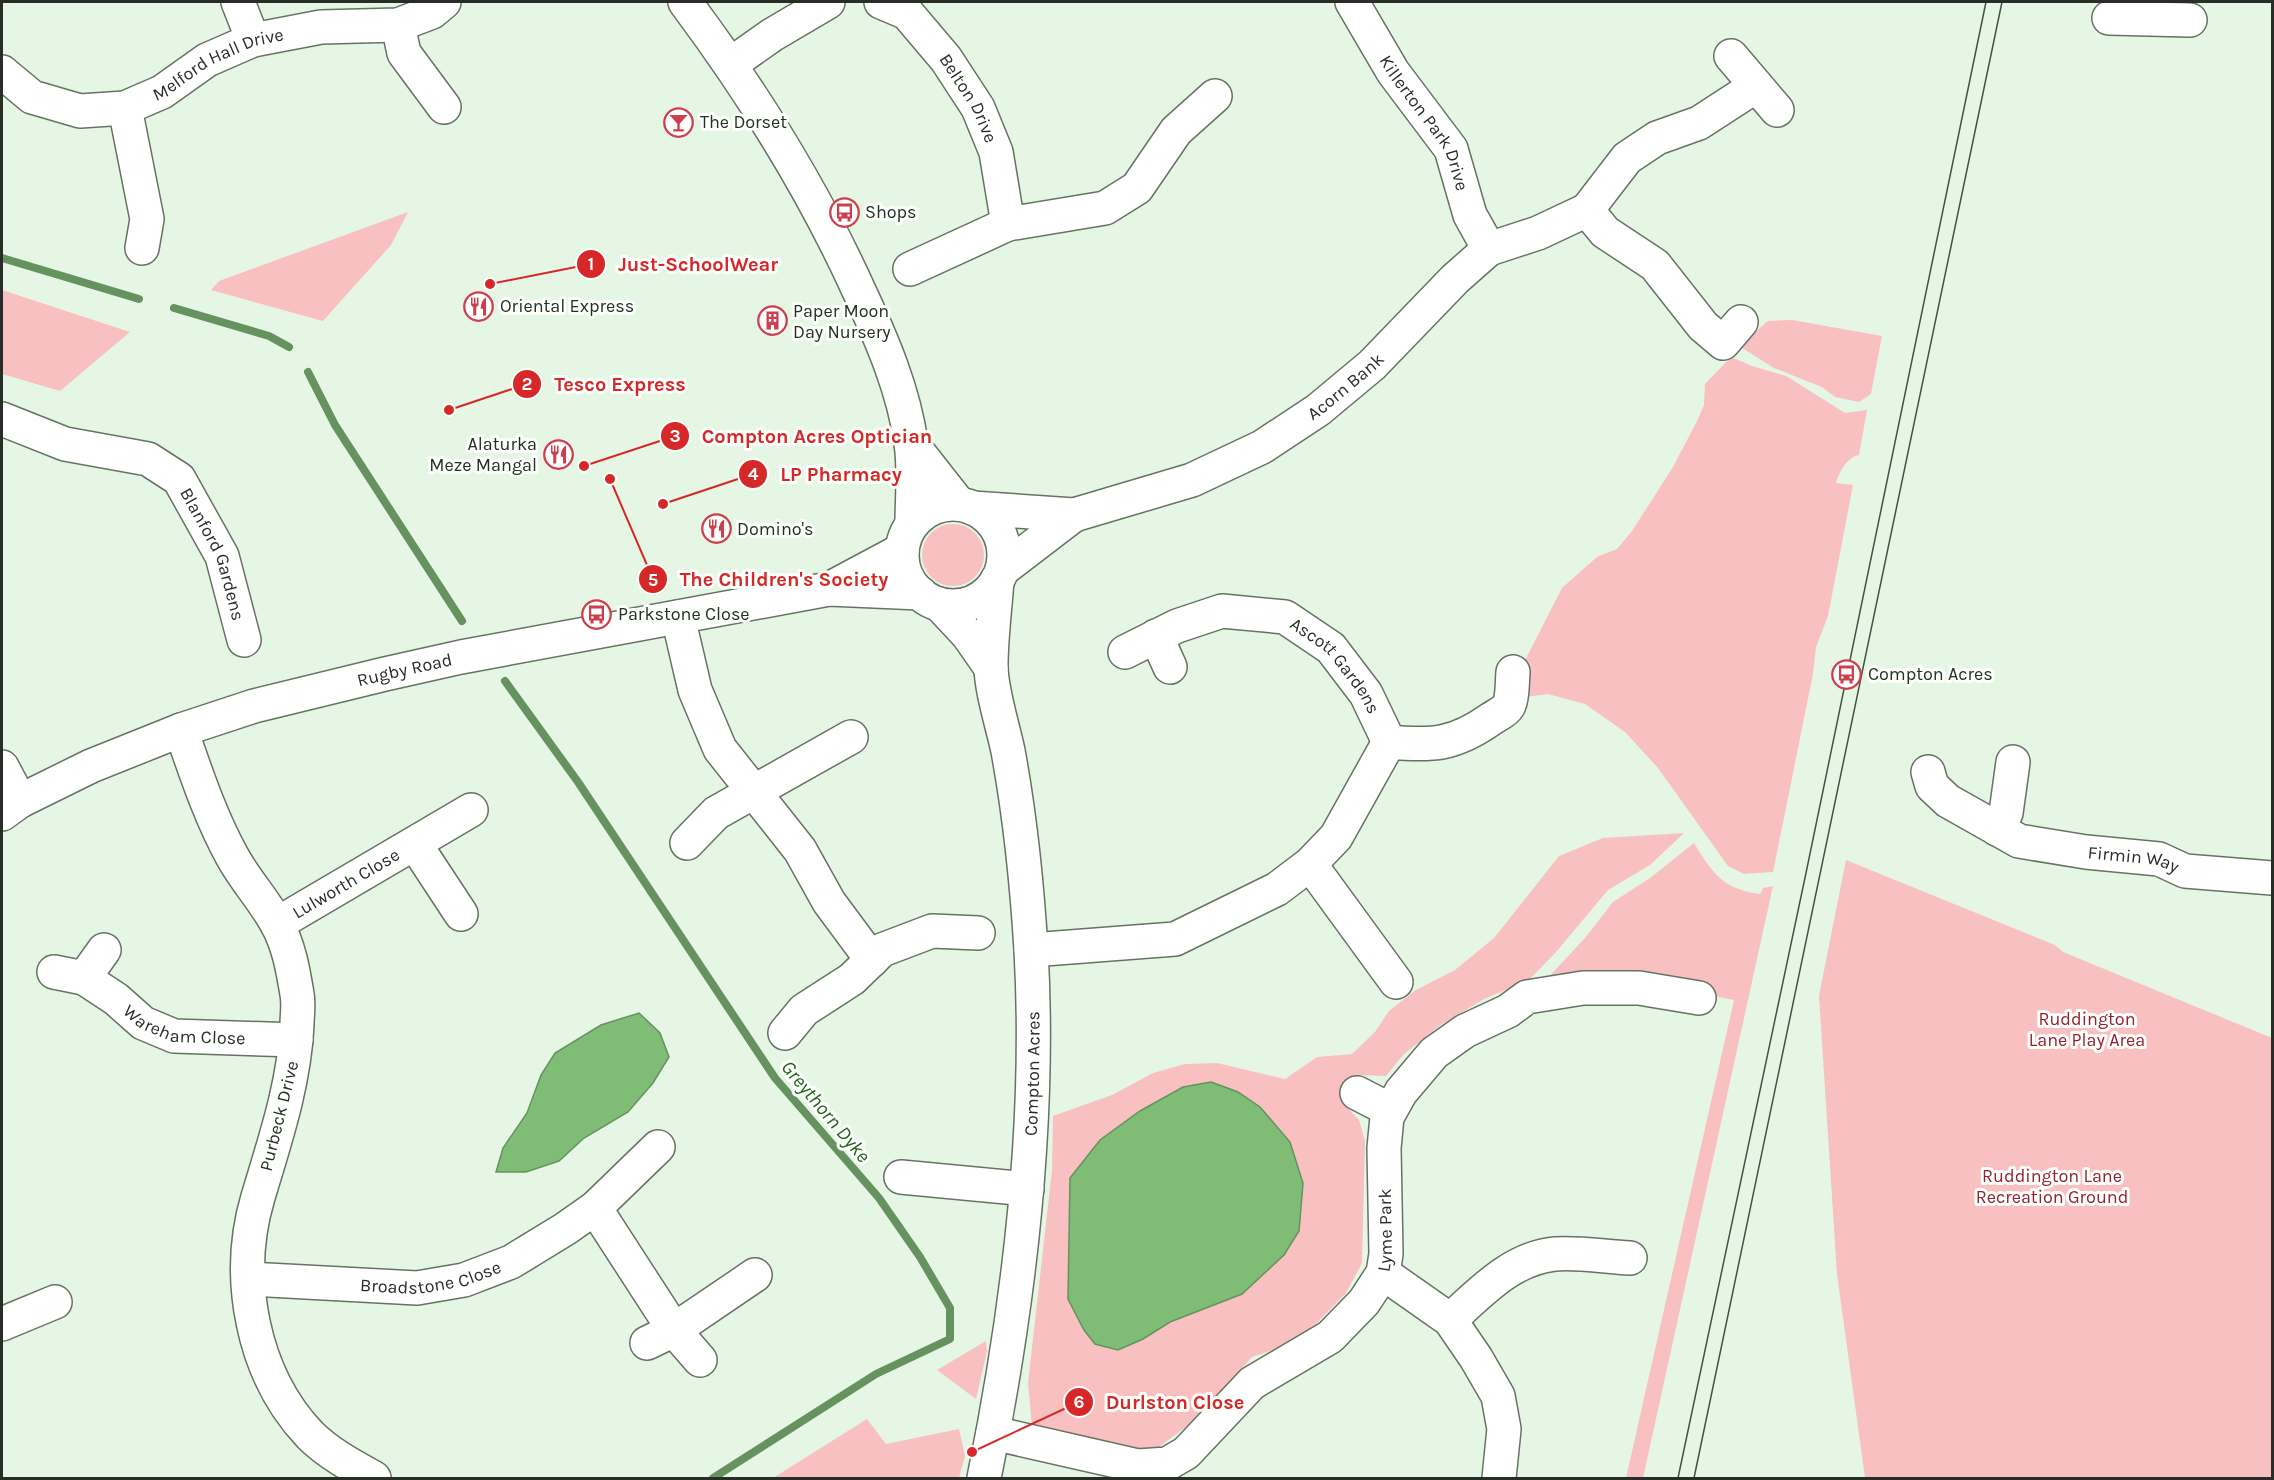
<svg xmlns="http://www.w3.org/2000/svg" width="2274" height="1480" font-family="Karla,sans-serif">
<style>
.green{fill:#f8c0c0;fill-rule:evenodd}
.water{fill:#7fbd76;stroke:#65925e;stroke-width:1.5}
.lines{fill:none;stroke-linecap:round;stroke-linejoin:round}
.stream{stroke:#65925e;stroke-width:8}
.minor-casing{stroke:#667363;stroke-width:36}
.minor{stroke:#fff;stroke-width:33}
.tram{stroke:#474f46;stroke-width:1.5}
.labels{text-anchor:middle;stroke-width:6;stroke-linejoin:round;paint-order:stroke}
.street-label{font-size:18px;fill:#282e27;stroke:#fcfffb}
.poi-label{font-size:18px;fill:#282e27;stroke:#fcfffb;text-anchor:start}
.park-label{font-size:18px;fill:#942131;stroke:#fcfffb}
.water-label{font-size:20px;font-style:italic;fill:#24611b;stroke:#fcfffb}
.leader{fill:none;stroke:#d62828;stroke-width:2}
.callout-dot{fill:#d62828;stroke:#fcfffb;stroke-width:2}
.mark-label{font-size:18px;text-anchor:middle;font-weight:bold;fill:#fff}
.callout-label{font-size:20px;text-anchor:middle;font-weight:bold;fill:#d62828;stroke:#fcfffb;stroke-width:6;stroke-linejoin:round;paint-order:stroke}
</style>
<rect width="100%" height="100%" fill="#e6f6e4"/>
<g class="green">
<polygon points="408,212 391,245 323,321 211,290 219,281"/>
<polygon points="2,290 130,332 60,391 2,374"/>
<polygon points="1792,320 1882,336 1871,394 1859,402 1835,397 1822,387 1774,368 1739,346 1768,321"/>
<path d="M1731,357L1752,366L1786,376L1845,413L1867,410L1859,455C1846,458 1840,471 1836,483L1853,485L1828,616L1816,647L1813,674L1773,872L1744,874L1728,866L1658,768L1625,732L1585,704L1548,694L1525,697L1517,676L1562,588L1597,557L1617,549L1632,531L1673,467L1697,421L1704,405L1705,384Z"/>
<circle cx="953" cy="555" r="31"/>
<path d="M1684,833L1650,865L1608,890L1556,952L1528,981L1484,999L1439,1026L1403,1055L1386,1076L1358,1075L1344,1104L1359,1120L1365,1141L1362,1263L1346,1293L1314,1326L1273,1350L1252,1357L1195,1420L1155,1450L1113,1447L1032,1426L1028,1383L1052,1170L1053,1116L1112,1095L1153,1073L1185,1064L1217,1063L1285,1079L1317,1057L1352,1054L1375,1032L1389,1011L1416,990L1455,970L1494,938L1559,856L1603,838ZM1183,1087L1303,1183L1299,1231L1284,1255L1242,1294L1170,1322L1143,1339L1118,1350L1100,1140L1140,1111Z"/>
<path d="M1694,843C1713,874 1723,889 1760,894L1763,888L1773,886L1643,1478H1626L1734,1000L1709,995L1543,983L1585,938L1613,902L1650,878Z"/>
<polygon points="1846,860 2055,945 2063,952 2272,1038 2272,1478 1865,1478 1837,1274 1819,996"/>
<polygon points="986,1341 987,1351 976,1399 937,1370"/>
<polygon points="867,1419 886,1444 959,1429 965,1456 959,1478 773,1478"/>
</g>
<g class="water">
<polygon points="639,1013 660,1033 669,1057 653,1083 628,1112 584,1138 559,1161 526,1172 496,1172 503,1148 527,1113 541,1075 555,1053 601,1025"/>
<polygon points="1211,1082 1238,1092 1260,1107 1290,1142 1303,1183 1299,1231 1284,1255 1242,1294 1170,1322 1143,1339 1118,1350 1095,1344 1084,1330 1068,1299 1070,1178 1100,1140 1140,1111 1183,1087"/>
</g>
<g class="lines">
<g class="stream">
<polyline points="2,258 139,299"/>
<polyline points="174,308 269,336 289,347"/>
<polyline points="308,372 335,425 462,621"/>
<polyline points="505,681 578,782 775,1078 879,1198 920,1257 950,1308 950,1339 876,1374 713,1478"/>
</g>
<defs>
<g id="minor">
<polyline points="238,2 253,40"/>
<path d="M685,2C753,93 813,189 860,293C882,340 904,391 911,443C915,469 912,498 912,524"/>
<path id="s1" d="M881,2L907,13L946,59L978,108L996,152L1008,224"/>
<path id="s2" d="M1352,2L1393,72L1451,149L1470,215L1489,249"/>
<polyline points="2109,18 2190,20"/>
<polyline points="398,25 404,53 444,107"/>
<polyline points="1731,56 1777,110"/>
<polyline points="731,64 772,35 828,2"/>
<path id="s3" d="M2,72L32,97L80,111L125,108L162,92L207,60L253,40L321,27L398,25L432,12L444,2"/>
<polyline points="125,108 147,219 142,248"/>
<polyline points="1587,210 1627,158 1657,138 1699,123 1756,86"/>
<polyline points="910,269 1008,224 1105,208 1137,188 1176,131 1215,96"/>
<path id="s4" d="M2,419L65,444L148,459L179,479L222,556L244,640"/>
<polyline points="911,443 959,504"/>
<circle cx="953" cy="555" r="51"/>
<path id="s5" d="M972,508L1074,515L1192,480L1262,447L1318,410L1372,365L1455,279L1489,249L1538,233L1587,210L1605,232L1655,265L1703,326L1723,343L1741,322"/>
<polyline points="1002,570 1074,515"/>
<polyline points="829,589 902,550"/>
<polyline points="939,604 968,635 991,668"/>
<polyline points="678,617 695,690 720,749 800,850 829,902 872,960"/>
<polyline points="1156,636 1170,667"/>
<path id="s6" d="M1125,652L1177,626L1222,611L1285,617L1331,648L1366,694L1389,742"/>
<path d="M181,730C196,773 210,816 232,856C245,880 264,900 277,924C289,946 293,970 297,994C299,1004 297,1015 297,1025C294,1085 275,1140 258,1197C234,1277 252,1374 310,1435C328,1453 352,1466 374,1478"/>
<path d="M1389,742C1433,746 1454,745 1491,719C1497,715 1506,711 1509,705C1513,696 1512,682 1513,672"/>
<polyline points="2,767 20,801"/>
<path id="s7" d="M1928,772L1932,786L1948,801L2019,841L2086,852L2159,859L2185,871L2272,878"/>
<path id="s8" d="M2,814L20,801L91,766L181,730L254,706L385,674L461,657L829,589L920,593"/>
<polyline points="1997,829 2006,813 2013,762"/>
<polyline points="687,843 716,813 851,737"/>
<polyline points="415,844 461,914"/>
<polyline points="1310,864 1396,982"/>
<path id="s9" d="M277,924L471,810"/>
<path id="s10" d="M104,950L84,978L116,999L143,1023L174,1036L296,1040"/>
<polyline points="1031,950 1175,939 1277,889 1310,864 1336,837 1389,742"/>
<polyline points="54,972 84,978"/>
<polyline points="785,1033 804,1010 852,979 882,950 932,931 978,933"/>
<polyline points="1357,1093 1390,1110"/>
<polyline points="901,1177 1027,1189"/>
<polyline points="595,1208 674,1330 755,1275"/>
<polyline points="1383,1273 1450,1320 1476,1358 1498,1396 1504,1429 1499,1478"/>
<path id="s11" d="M249,1279L417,1288L464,1280L511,1262L565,1229L595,1208L658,1147"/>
<path d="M1450,1320C1481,1292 1512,1258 1555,1254C1579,1252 1606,1257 1630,1258"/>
<polyline points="2,1324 55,1302"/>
<polyline points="647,1343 674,1330 700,1360"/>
<path id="s12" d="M993,1433L1138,1466L1167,1464L1186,1453L1252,1383L1330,1337L1364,1302L1383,1273L1386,1254L1384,1148L1387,1117L1401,1092L1434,1053L1465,1031L1508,1011L1527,997L1583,988H1639L1699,998"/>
<path id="s13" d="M984,1478C1019,1306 1041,1126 1031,950C1027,884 1020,816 1008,751C1003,727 991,690 991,666C991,638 995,609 997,580"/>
</g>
</defs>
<use href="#minor" class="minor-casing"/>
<use href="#minor" class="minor"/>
<g class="tram">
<polyline points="1678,1478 1806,873 1986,2"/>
<polyline points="1694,1478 2002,2"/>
</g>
</g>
<defs>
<symbol id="bar-ring" viewBox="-11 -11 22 22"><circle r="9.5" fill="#fcfffb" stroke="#ce3e4d" stroke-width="1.5"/><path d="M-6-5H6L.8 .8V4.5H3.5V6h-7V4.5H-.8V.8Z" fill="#ce3e4d"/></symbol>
<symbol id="bus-ring" viewBox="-11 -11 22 22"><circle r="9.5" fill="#fcfffb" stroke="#ce3e4d" stroke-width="1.5"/><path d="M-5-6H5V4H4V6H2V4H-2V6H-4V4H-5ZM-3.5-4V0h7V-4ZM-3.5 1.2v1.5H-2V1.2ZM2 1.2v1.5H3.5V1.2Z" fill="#ce3e4d"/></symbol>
<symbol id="restaurant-ring" viewBox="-11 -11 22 22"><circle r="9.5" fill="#fcfffb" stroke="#ce3e4d" stroke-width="1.5"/><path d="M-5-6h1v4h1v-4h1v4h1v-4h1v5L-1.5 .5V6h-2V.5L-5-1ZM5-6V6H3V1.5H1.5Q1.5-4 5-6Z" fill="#ce3e4d"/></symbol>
<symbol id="building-ring" viewBox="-11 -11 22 22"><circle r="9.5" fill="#fcfffb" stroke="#ce3e4d" stroke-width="1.5"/><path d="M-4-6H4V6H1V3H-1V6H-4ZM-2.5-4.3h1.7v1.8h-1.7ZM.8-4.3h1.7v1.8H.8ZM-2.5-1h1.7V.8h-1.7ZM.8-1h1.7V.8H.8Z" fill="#ce3e4d"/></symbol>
</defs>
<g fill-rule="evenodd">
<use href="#bar-ring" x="662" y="106" width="33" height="33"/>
<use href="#bus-ring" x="828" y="196" width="33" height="33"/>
<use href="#restaurant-ring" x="462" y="290" width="33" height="33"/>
<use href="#building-ring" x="756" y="304" width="33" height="33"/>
<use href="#restaurant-ring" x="542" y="438" width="33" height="33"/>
<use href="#restaurant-ring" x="700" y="512" width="33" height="33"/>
<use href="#bus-ring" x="580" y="598" width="33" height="33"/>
<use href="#bus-ring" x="1830" y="658" width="33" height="33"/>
</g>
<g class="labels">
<g class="street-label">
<text dy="6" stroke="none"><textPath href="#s3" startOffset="238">Melford Hall Drive</textPath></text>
<text dy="6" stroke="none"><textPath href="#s1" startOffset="134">Belton Drive</textPath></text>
<text dy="6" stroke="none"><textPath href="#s2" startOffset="142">Killerton Park Drive</textPath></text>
<text dy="6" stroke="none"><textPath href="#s5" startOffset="406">Acorn Bank</textPath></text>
<text dy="6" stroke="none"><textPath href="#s4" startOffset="272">Blanford Gardens</textPath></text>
<text dy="6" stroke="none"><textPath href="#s6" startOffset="240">Ascott Gardens</textPath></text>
<text dy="6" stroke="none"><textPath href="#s8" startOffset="430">Rugby Road</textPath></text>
<text dy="6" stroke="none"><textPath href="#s7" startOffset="234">Firmin Way</textPath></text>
<text dy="6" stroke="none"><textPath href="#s9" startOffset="80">Lulworth Close</textPath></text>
<text dy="6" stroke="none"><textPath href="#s10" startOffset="150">Wareham Close</textPath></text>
<text dy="6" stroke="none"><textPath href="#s13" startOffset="408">Compton Acres</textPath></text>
<text transform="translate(279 1116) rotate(-76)" y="6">Purbeck Drive</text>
<text dy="6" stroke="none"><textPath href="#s12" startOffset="513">Lyme Park</textPath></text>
<text dy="6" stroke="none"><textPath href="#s11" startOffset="183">Broadstone Close</textPath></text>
</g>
<g class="poi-label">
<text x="700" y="128">The Dorset</text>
<text x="865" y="218">Shops</text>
<text x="500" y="312">Oriental Express</text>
<text x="793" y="317">Paper Moon<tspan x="793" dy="21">Day Nursery</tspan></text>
<text x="537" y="450" text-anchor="end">Alaturka<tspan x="537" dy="21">Meze Mangal</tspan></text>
<text x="737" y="535">Domino's</text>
<text x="618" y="620">Parkstone Close</text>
<text x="1868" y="680">Compton Acres</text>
</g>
<g class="park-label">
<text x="2087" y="1025">Ruddington<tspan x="2087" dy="21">Lane Play Area</tspan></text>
<text x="2052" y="1182">Ruddington Lane<tspan x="2052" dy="21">Recreation Ground</tspan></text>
</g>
<g class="water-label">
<text transform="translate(826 1111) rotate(50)" y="7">Greythorn Dyke</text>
</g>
</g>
<path class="leader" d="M490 284L591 264M449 410L527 384M584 466L675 436M663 504L753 474M610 479L653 579M972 1452L1079 1402"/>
<g class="callout-dot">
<circle cx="490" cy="284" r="6"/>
<circle cx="449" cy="410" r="6"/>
<circle cx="584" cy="466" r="6"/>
<circle cx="663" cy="504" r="6"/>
<circle cx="610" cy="479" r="6"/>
<circle cx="972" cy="1452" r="6"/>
<circle cx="591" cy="264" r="15"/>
<circle cx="527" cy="384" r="15"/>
<circle cx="675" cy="436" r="15"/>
<circle cx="753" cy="474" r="15"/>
<circle cx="653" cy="579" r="15"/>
<circle cx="1079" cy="1402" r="15"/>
</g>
<g class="mark-label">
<text x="591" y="270">1</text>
<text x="527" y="390">2</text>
<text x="675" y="442">3</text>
<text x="753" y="480">4</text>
<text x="653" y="586">5</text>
<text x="1079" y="1408">6</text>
</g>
<g class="callout-label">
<text x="698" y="271">Just-SchoolWear</text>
<text x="620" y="391">Tesco Express</text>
<text x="817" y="443">Compton Acres Optician</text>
<text x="841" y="481">LP Pharmacy</text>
<text x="784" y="586">The Children's Society</text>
<text x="1175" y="1409">Durlston Close</text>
</g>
<rect width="2274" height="1480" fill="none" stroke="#282e27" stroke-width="6"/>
</svg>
